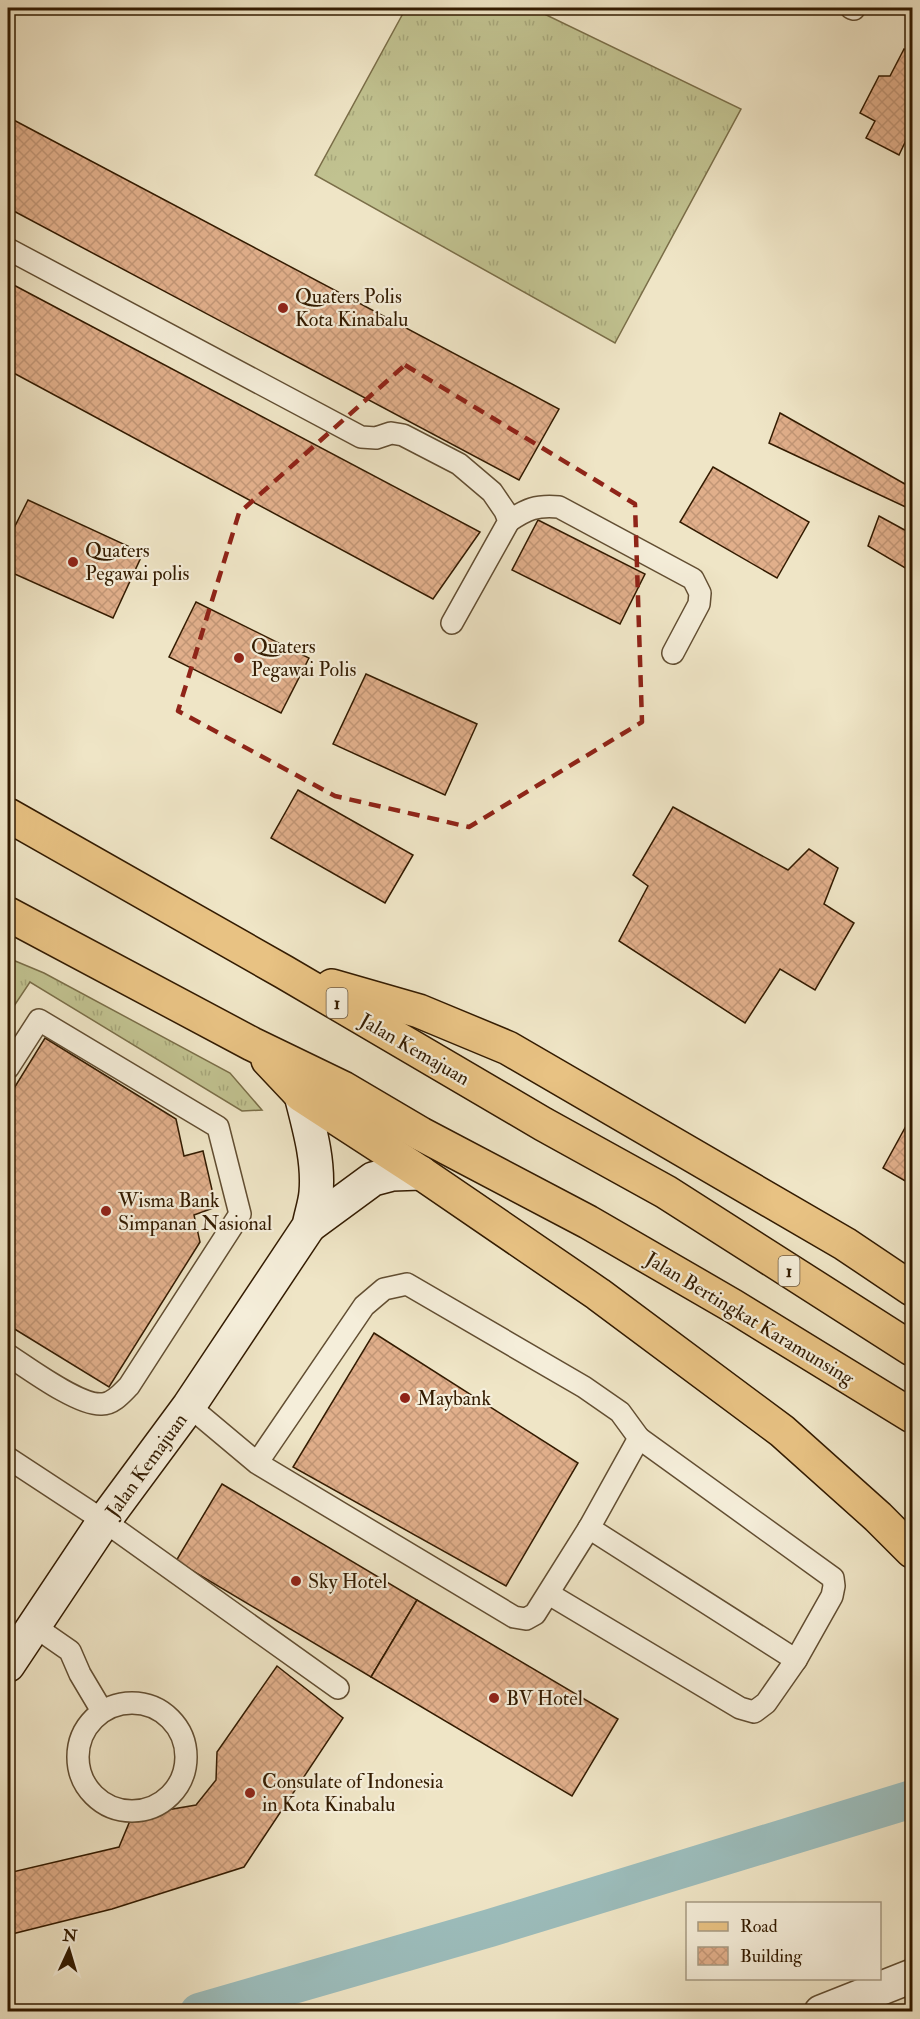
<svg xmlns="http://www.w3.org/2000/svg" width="920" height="2019" font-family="'IM FELL Double Pica',serif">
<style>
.grass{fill:url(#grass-tufts);stroke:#7a6e48;stroke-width:1.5}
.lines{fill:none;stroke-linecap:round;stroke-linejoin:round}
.canal{stroke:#9cbdbc;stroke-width:38}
.building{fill:url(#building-cross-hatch);stroke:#331b01;stroke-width:1.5}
.lane-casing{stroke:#624e32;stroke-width:24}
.street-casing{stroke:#624e32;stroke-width:36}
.secondary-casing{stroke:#331b01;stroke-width:36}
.primary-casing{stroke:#331b01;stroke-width:36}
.lane{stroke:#f5eeda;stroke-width:21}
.street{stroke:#f5eeda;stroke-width:33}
.secondary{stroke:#f5eeda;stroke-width:33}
.primary{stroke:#e8c283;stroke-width:33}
.marked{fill:none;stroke:#8f2418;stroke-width:4.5;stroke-dasharray:12 8;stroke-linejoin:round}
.poi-dot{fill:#8f2418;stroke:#f5eeda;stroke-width:2}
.labels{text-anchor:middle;stroke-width:4.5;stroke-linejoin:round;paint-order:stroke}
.shield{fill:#f5eeda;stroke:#6d5a42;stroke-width:1.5}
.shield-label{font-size:18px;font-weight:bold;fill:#331b01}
.poi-label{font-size:20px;fill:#331b01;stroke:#f5eeda;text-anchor:start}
.street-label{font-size:20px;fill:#331b01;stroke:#f5eeda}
</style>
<defs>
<pattern id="grass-tufts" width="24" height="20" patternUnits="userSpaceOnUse" patternTransform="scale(1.5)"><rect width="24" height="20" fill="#c1c290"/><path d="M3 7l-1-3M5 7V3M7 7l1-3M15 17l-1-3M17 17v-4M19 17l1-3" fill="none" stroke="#a6a67a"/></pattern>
<pattern id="building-cross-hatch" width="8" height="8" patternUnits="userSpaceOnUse" patternTransform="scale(1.5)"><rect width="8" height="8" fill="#e1af8b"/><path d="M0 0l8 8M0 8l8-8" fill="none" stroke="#c29676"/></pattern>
</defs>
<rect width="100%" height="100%" fill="#efe5c6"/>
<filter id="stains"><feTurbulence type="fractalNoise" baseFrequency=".00333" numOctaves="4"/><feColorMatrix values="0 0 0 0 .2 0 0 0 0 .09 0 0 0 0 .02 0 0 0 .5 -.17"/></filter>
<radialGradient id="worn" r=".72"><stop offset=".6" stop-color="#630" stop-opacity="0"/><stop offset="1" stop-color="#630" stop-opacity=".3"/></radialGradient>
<g class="grass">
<polygon points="406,8 532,8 741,109 615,343 315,175"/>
<polygon points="8,958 44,973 230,1073 262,1110 242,1111 30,982 8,1015"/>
</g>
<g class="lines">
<polyline class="canal" points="199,2012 490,1928 912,1799"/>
</g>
<g class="building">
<polygon points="904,49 912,54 912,136 909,134 899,155 866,138 875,121 860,113 879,76 890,76"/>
<polygon points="8,117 559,409 519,480 8,208"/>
<polygon points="8,282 480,532 433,599 8,370"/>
<polygon points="780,413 912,488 912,510 769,443"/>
<polygon points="713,467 809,522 777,578 680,522"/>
<polygon points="28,500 143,553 113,618 8,571 8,540"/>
<polygon points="879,516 912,534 912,572 868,546"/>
<polygon points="538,520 645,574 620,624 512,570"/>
<polygon points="196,602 309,658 281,713 169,657"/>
<polygon points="366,674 477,724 445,795 333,744"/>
<polygon points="298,790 413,855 385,903 271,838"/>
<polygon points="673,807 788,870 809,849 838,868 824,904 854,923 815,990 780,969 745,1023 619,941 648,886 633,875"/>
<polygon points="45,1038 176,1119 184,1156 203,1151 216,1207 194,1215 200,1242 109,1387 8,1325 8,1098"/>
<polygon points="912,1115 912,1185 883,1168"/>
<polygon points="374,1333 578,1463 506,1586 293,1467"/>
<polygon points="222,1484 417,1600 371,1677 176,1561"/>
<polygon points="417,1600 618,1719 572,1796 371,1677"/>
<polygon points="277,1666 343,1718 244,1867 112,1909 8,1935 8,1873 119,1847 132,1816 196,1805 216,1780 217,1752"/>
</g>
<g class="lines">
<defs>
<g id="lane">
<polyline points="851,8 854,9"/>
<polyline points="8,249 361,437 376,438 391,433 403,435 459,464 492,492 505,511 509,521 452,623"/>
<path d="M509,521C527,509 536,505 559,507L693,579L700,593L699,604L673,653"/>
<path d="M8,1068L39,1020L218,1127L240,1214L129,1386C122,1393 113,1404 102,1404C79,1406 28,1368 8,1355"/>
<polyline points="189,1406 257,1463 514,1617 526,1619 535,1614 589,1528 639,1438 620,1412 584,1387 407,1284 384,1289 364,1306 257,1463"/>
<polyline points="8,1458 104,1521 338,1688"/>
<polyline points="589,1528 796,1660 832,1596 834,1586 833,1578 639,1438"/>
<polyline points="549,1594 740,1708 754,1712 766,1703 796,1660"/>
<polyline points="34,1626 70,1651 80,1674 102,1711"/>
<circle cx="132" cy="1757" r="54"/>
</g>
<polyline id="street" points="821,2012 912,1976"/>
<g id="secondary">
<polyline points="309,1226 373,1179 392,1174 421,1173"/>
<path d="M8,1665L104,1521L189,1406L309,1226C311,1215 315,1204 316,1193C319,1160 309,1127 301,1095"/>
</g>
<g id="primary">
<polyline points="8,815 284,972 543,1124 666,1192 912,1349"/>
<polyline points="8,914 252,1044 343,1088 421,1134 588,1222 733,1306 912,1416"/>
<polyline points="332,986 419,1011 508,1048 845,1244 912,1289"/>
<polyline points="268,1060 301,1095 421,1173 598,1294 782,1431 878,1517 912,1551"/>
</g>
</defs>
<use href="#lane" class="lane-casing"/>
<use href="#street" class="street-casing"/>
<use href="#secondary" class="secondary-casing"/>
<use href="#primary" class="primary-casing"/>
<use href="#lane" class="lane"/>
<use href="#street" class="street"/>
<use href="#secondary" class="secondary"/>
<use href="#primary" class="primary"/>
</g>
<path class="marked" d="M405,365L635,504L642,722L469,827L335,796L178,711L239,513Z"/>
<g class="poi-dot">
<circle cx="283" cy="308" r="6"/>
<circle cx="73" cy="562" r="6"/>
<circle cx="239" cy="658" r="6"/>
<circle cx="106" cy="1211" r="6"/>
<circle cx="405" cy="1398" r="6"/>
<circle cx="296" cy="1581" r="6"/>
<circle cx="494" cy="1698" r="6"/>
<circle cx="250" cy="1793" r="6"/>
</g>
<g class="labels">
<g class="shield">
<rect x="326.5" y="988" width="21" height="30" rx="4.5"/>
<rect x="778.5" y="1256" width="21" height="30" rx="4.5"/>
</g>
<g class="shield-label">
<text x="337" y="1009">1</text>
<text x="789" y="1277">1</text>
</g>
<g class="poi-label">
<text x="295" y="303">Quaters Polis<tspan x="295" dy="23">Kota Kinabalu</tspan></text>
<text x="85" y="557">Quaters<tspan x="85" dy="23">Pegawai polis</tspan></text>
<text x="251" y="653">Quaters<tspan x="251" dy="23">Pegawai Polis</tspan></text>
<text x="118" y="1207">Wisma Bank<tspan x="118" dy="23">Simpanan Nasional</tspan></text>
<text x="417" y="1405">Maybank</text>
<text x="308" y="1588">Sky Hotel</text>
<text x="506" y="1705">BV Hotel</text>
<text x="262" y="1788">Consulate of Indonesia<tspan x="262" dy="23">in Kota Kinabalu</tspan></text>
</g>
<g class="street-label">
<text transform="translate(415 1049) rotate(30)" y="7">Jalan Kemajuan</text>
<text transform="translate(750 1318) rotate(31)" y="7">Jalan Bertingkat Karamunsing</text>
<text transform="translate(146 1465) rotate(-54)" y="7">Jalan Kemajuan</text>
</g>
</g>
<rect width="920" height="2019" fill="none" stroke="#efe5c6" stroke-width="30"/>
<rect x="9" y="9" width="902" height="2001" fill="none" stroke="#331b01" stroke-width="3"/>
<rect x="15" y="15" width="890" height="1989" fill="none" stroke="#331b01" stroke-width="1.5"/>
<rect x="686" y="1902" width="195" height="78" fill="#f5eeda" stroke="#a79a83" stroke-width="1.5"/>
<rect x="698" y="1922" width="30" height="9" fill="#e8c283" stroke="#a79a83" stroke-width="1.5"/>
<text x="740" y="1932" font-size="18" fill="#331b01">Road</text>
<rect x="698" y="1947" width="30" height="18" fill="url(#building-cross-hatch)" stroke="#a79a83" stroke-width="1.5"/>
<text x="740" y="1962" font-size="18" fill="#331b01">Building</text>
<g transform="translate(69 1950) rotate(4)" stroke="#f5eeda" stroke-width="4.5" paint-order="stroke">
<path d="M0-4.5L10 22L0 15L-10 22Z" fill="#331b01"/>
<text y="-9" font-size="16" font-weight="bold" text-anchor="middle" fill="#331b01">N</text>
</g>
<rect width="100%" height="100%" filter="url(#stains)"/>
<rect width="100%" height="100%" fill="url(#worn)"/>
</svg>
